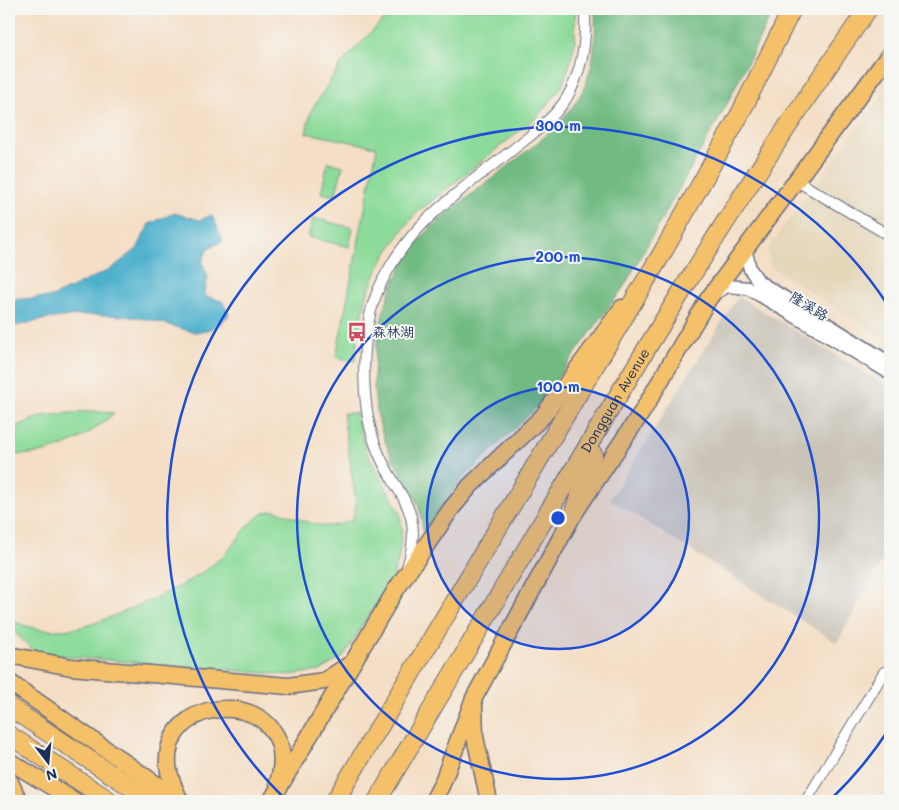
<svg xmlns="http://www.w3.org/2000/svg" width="899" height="810" font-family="Mali,'LXGW WenKai TC',sans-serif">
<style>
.built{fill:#e4d6b8}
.industrial{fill:#c9c3b8}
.green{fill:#8cdb9a;stroke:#54857c}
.forest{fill:#71bb82;stroke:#467570}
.water{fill:#4eb1cd;stroke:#347096}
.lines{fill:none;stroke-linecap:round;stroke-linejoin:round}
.minor-casing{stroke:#676c82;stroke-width:12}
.tertiary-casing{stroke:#676c82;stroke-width:15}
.primary-casing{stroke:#676c82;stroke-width:19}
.trunk-casing{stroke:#676c82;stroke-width:20}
.minor{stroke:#fff;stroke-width:10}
.tertiary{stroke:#fff;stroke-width:12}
.primary{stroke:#f4c16a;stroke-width:16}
.trunk{stroke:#f4c16a;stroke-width:18}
.ring{fill:none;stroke:#1d4ed8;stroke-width:2.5}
.labels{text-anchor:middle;stroke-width:4;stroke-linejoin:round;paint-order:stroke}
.street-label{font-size:14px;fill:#1b2f5e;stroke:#f6f6f2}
.poi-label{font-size:14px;fill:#1b2f5e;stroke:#f6f6f2;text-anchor:start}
.centre{fill:#1d4ed8;stroke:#f6f6f2;stroke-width:2.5}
.ring-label{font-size:15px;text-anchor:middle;font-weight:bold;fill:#1d4ed8;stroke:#f6f6f2;stroke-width:4;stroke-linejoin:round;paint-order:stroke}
</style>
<rect width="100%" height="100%" fill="#f6f6f2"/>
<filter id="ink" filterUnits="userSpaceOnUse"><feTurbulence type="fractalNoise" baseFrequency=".02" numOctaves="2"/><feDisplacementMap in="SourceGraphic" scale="10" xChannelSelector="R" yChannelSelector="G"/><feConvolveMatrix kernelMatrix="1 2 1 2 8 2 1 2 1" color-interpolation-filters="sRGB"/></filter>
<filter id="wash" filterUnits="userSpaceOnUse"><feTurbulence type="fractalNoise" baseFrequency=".0096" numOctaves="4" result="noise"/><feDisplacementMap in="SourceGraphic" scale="20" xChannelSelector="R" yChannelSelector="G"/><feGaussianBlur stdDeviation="1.12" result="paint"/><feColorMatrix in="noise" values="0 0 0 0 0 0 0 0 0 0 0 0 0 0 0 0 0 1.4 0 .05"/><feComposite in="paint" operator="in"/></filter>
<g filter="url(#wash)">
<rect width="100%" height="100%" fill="#f4dec5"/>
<polygon class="built" points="890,84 890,341 771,267 767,250"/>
<polygon class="industrial" points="738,296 890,388 890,546 837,643 610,499"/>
<g class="green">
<path d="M398,9H575V42L570,63L562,86L552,99L536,118L415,214C374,266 361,295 355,361L336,357L377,147L306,133L311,111L341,64L380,23Z"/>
<polygon points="328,162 343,166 335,196 321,193"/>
<polygon points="313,218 353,228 349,247 308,237"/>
<path d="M90,411L114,413C85,440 49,458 9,454V429L42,416Z"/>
<path d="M343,413H356L365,449L400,513L402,530L399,556L393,576L343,657L320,671L288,675L72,657L34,651L9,627V619C27,629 51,632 71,629C87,627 103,620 118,614C155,598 194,583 224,555C237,542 251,516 270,511C276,510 283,513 288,515C313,524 328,532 353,519L356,503Z"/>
</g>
<path class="forest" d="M595,9H774L726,106L623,288L535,409L462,479L423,532C420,499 414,497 399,470C382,442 373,408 374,375C376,322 392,265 432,227C457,204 485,184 512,163C537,143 562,125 579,97C595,70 596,39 595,9Z"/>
<path class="water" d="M174,213L200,220L212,215L223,241L208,248L202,262L208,277L204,296L222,301L229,315C219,326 211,331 196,332C188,332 157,320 145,319C99,311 53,315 9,328V300L52,297L111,269L137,249L149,224Z"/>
</g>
<g filter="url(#ink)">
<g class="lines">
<defs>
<g id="minor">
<polyline points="797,181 890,236"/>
<path d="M407,567C427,505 392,494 375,444C360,401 360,330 379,288C408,224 457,193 511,151C532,134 559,116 571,90C584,63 586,37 585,9"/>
<polyline points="806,801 884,672 890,676"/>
</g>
<g id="tertiary">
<polyline points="745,248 750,269 759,282 890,363"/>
<polyline points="715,293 727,286 748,288 890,373"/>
</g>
<g id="primary">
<polyline points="9,655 71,667 288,686 324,681 349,665"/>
<polyline points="9,682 180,801"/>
<polyline points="474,705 475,737 489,801"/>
<polyline points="9,761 75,801"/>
<polyline points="9,780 19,801"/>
<path d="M180,801C175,790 169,778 168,765C163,686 306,689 278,783"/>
<polyline points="271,801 395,591 451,509 470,486 543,416 622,308"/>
<polyline points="433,801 442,784 474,698 573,515 642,412 709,298 890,54"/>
</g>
<g id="trunk">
<polyline points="573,515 593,454"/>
<polyline points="9,707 152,801"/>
<polyline points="9,735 110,801"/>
<polyline points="335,801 664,250 740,114 792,9"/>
<path id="s1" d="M377,801C537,535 688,263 868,9"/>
</g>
</defs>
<use href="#minor" class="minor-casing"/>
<use href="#tertiary" class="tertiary-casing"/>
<use href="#primary" class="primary-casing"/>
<use href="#trunk" class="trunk-casing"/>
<use href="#minor" class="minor"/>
<use href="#tertiary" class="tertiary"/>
<use href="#primary" class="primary"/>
<use href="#trunk" class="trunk"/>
</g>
</g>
<circle cx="558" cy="518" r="131" fill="#1d4ed8" fill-opacity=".12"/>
<g class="ring">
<circle cx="558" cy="518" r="131"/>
<circle cx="558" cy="518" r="261"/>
<path d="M889 729A392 392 0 0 1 830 800M286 800A392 392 0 1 1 889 307"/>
</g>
<defs>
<symbol id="bus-bare" viewBox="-9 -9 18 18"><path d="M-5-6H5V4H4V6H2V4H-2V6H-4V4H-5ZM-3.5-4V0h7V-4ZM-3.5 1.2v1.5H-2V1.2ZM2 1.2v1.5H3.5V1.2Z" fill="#d1495b" stroke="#f6f6f2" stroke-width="2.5" paint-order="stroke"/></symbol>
</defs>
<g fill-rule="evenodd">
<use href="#bus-bare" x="343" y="318" width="28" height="28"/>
</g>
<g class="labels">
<g class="street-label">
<text transform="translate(809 306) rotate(31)" y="5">隆溪路</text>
<text dy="5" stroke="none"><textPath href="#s1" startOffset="466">Dongguan Avenue</textPath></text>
</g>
<g class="poi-label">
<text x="372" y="337">森林湖</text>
</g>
</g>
<circle cx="558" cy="518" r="8" class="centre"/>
<g class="ring-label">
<text x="558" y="131">300 m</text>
<text x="558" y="262">200 m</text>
<text x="558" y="392">100 m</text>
</g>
<rect width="899" height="810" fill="none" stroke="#f6f6f2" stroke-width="30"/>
<g transform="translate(48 762) rotate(164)" stroke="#f6f6f2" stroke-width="4" paint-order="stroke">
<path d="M0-4L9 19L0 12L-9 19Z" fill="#1b2f5e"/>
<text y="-8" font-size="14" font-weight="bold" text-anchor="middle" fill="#1b2f5e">N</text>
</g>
</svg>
